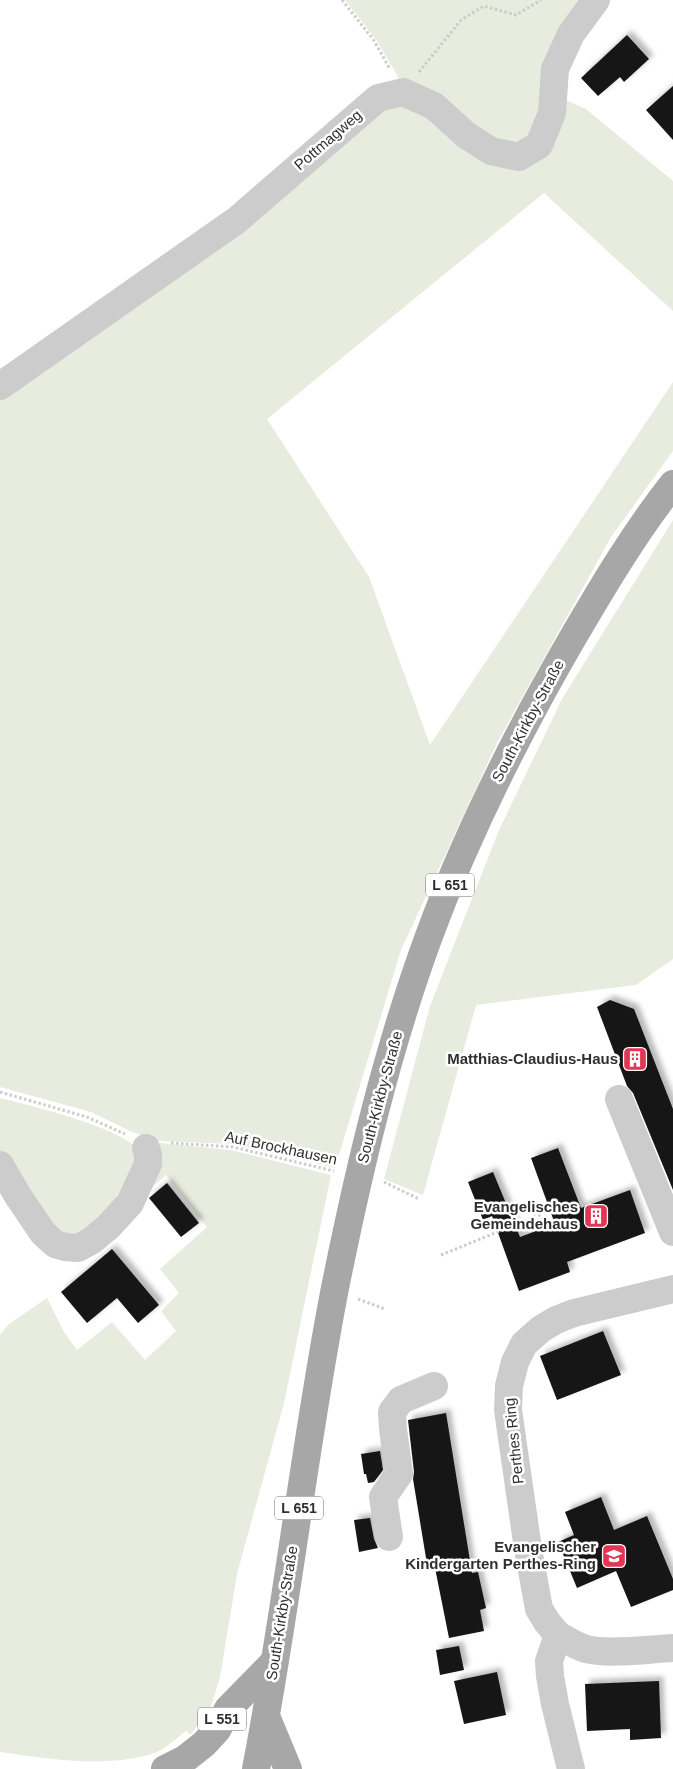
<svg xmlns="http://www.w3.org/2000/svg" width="673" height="1769" font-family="Helvetica,sans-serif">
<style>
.green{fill:#e7ecde}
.building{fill:#161616;filter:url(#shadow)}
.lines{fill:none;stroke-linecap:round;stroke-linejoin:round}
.path{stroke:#ccc;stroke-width:3;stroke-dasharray:2.5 2.5;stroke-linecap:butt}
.minor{stroke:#ccc;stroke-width:28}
.major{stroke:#a7a7a7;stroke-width:28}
.labels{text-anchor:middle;stroke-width:5;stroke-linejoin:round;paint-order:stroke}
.shield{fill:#fff;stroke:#6d6d6d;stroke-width:1}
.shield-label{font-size:14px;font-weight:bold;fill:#2f2f2f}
.street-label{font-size:15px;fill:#2f2f2f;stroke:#fff}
.poi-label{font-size:15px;font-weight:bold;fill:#2f2f2f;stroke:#fff;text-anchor:end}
</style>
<defs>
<filter id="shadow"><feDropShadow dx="4.5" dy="-4.5" stdDeviation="2.5" flood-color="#0004"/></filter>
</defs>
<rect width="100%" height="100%" fill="#fff"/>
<g class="green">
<polygon points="345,0 601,0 596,5 558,97 586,109 673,181 673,311 544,193 267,419 369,577 430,745 673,382 673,451 611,537 497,743 401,950 335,1168 234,1144 156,1141 130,1131 91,1112 0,1087 0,392 406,90 375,38"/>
<polygon points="673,520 673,959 636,985 476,1005 423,1195 384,1179 430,1006 499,830 562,699"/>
<path d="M0,1098C28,1105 125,1128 139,1151C140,1154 141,1158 142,1161L90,1235L61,1240L0,1154Z"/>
<path d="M160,1143L231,1150L331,1175L284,1403L237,1574L220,1677L210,1709L190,1735L186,1731C177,1738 167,1747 157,1752C110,1769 49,1759 0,1752V1335L9,1324L47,1298L64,1332L77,1350L112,1322L145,1360L176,1331L161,1311L179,1293L160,1269L207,1227L166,1175L150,1189L148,1149Z"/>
</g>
<g class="building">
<polygon points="627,35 649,59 624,82 620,77 598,96 581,78"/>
<polygon points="673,86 673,140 646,110"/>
<polygon points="610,1000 634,1009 673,1109 673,1190 633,1093 627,1086 597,1007"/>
<polygon points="558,1148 581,1208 630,1190 645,1233 567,1262 570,1272 519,1291 492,1216 483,1220 468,1182 493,1172 520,1237 555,1224 531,1158"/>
<polygon points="167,1183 199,1223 181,1237 149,1198"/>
<polygon points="112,1249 159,1305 138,1323 117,1298 87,1323 61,1292"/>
<polygon points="603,1331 621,1375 557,1400 540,1356"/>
<polygon points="446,1413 472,1573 478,1572 486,1608 480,1610 484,1631 449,1638 434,1563 427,1564 413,1479 414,1472 408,1420"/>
<polygon points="380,1451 383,1470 374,1482 368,1483 366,1474 364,1474 361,1454"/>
<polygon points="601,1497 614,1530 647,1516 673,1579 673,1590 631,1607 616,1571 577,1588 558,1542 574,1535 565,1512"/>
<polygon points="370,1518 374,1539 378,1548 359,1552 354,1520"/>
<polygon points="459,1646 464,1670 440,1675 436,1650"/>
<polygon points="497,1672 506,1715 464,1724 454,1681"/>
<polygon points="659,1681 661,1738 630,1740 630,1729 587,1731 585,1684"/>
</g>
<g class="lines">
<g class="path">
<polyline points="342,0 373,39 390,69"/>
<polyline points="419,72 461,20 484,6 516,15 541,0"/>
<polyline points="0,1092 87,1117 125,1134"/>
<polyline points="171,1143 233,1147 334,1171"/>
<polyline points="384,1182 419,1199"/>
<polyline points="441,1255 539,1215 546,1222"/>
<polyline points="358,1299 385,1309"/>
</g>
<g class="minor">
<polyline points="0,386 237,220 378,98 403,92 434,106 466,135 491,151 519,157 539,145 552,113 555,69 571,34 596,0"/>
<polyline points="619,1099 673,1232"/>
<polyline points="0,1165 18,1196 43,1233 55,1244 65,1247 78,1248 91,1241 108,1227 130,1203 148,1164 148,1155 146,1148"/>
<polyline points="389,1537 383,1497 399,1474 393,1429 392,1412 401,1400 434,1386"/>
<polyline points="558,1635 547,1622 539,1609 528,1549 508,1410 509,1386 515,1362 524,1344 541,1329 556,1320 574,1313 673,1289"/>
<path d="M571,1769L555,1704L550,1676L549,1661L558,1635C567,1640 576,1646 586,1649C608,1655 650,1649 673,1648"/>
</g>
<g class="major">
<polyline points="266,1716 288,1769"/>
<polyline points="165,1769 185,1759 204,1744 217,1730 228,1709 274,1662"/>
<path d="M256,1769C287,1609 304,1447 335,1288C359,1169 387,1050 429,936C467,833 517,734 572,639C603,586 635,532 673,484"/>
</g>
</g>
<defs>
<symbol id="building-square" viewBox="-11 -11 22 22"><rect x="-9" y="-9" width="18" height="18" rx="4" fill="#e23654" stroke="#fff"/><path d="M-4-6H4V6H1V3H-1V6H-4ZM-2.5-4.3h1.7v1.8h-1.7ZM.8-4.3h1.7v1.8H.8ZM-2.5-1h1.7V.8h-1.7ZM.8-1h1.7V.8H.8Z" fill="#fff"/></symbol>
<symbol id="school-square" viewBox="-11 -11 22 22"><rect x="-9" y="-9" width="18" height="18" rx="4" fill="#e23654" stroke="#fff"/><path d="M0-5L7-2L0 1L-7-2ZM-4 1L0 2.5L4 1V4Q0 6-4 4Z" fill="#fff"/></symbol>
</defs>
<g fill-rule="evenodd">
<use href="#building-square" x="621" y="1045" width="28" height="28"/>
<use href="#building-square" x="582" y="1202" width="28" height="28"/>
<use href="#school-square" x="600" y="1542" width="28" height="28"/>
</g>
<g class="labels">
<g class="shield">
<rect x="426" y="873.5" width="48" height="23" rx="4"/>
<rect x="275" y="1496.5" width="48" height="23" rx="4"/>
<rect x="198" y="1707.5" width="48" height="23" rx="4"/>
</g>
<g class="shield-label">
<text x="450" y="890">L 651</text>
<text x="299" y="1513">L 651</text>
<text x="222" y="1724">L 551</text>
</g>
<g class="street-label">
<text transform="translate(328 140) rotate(-41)" y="5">Pottmagweg</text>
<text transform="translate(528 721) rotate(-62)" y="5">South-Kirkby-Straße</text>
<text transform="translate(380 1097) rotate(-75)" y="5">South-Kirkby-Straße</text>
<text transform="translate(281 1148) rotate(12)" y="5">Auf Brockhausen</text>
<text transform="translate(514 1441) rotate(-96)" y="5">Perthes Ring</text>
<text transform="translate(282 1613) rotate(-81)" y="5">South-Kirkby-Straße</text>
</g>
<g class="poi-label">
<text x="618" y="1064">Matthias-Claudius-Haus</text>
<text x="578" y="1212">Evangelisches<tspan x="578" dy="17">Gemeindehaus</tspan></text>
<text x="596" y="1552">Evangelischer<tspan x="596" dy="17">Kindergarten Perthes-Ring</tspan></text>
</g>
</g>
</svg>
